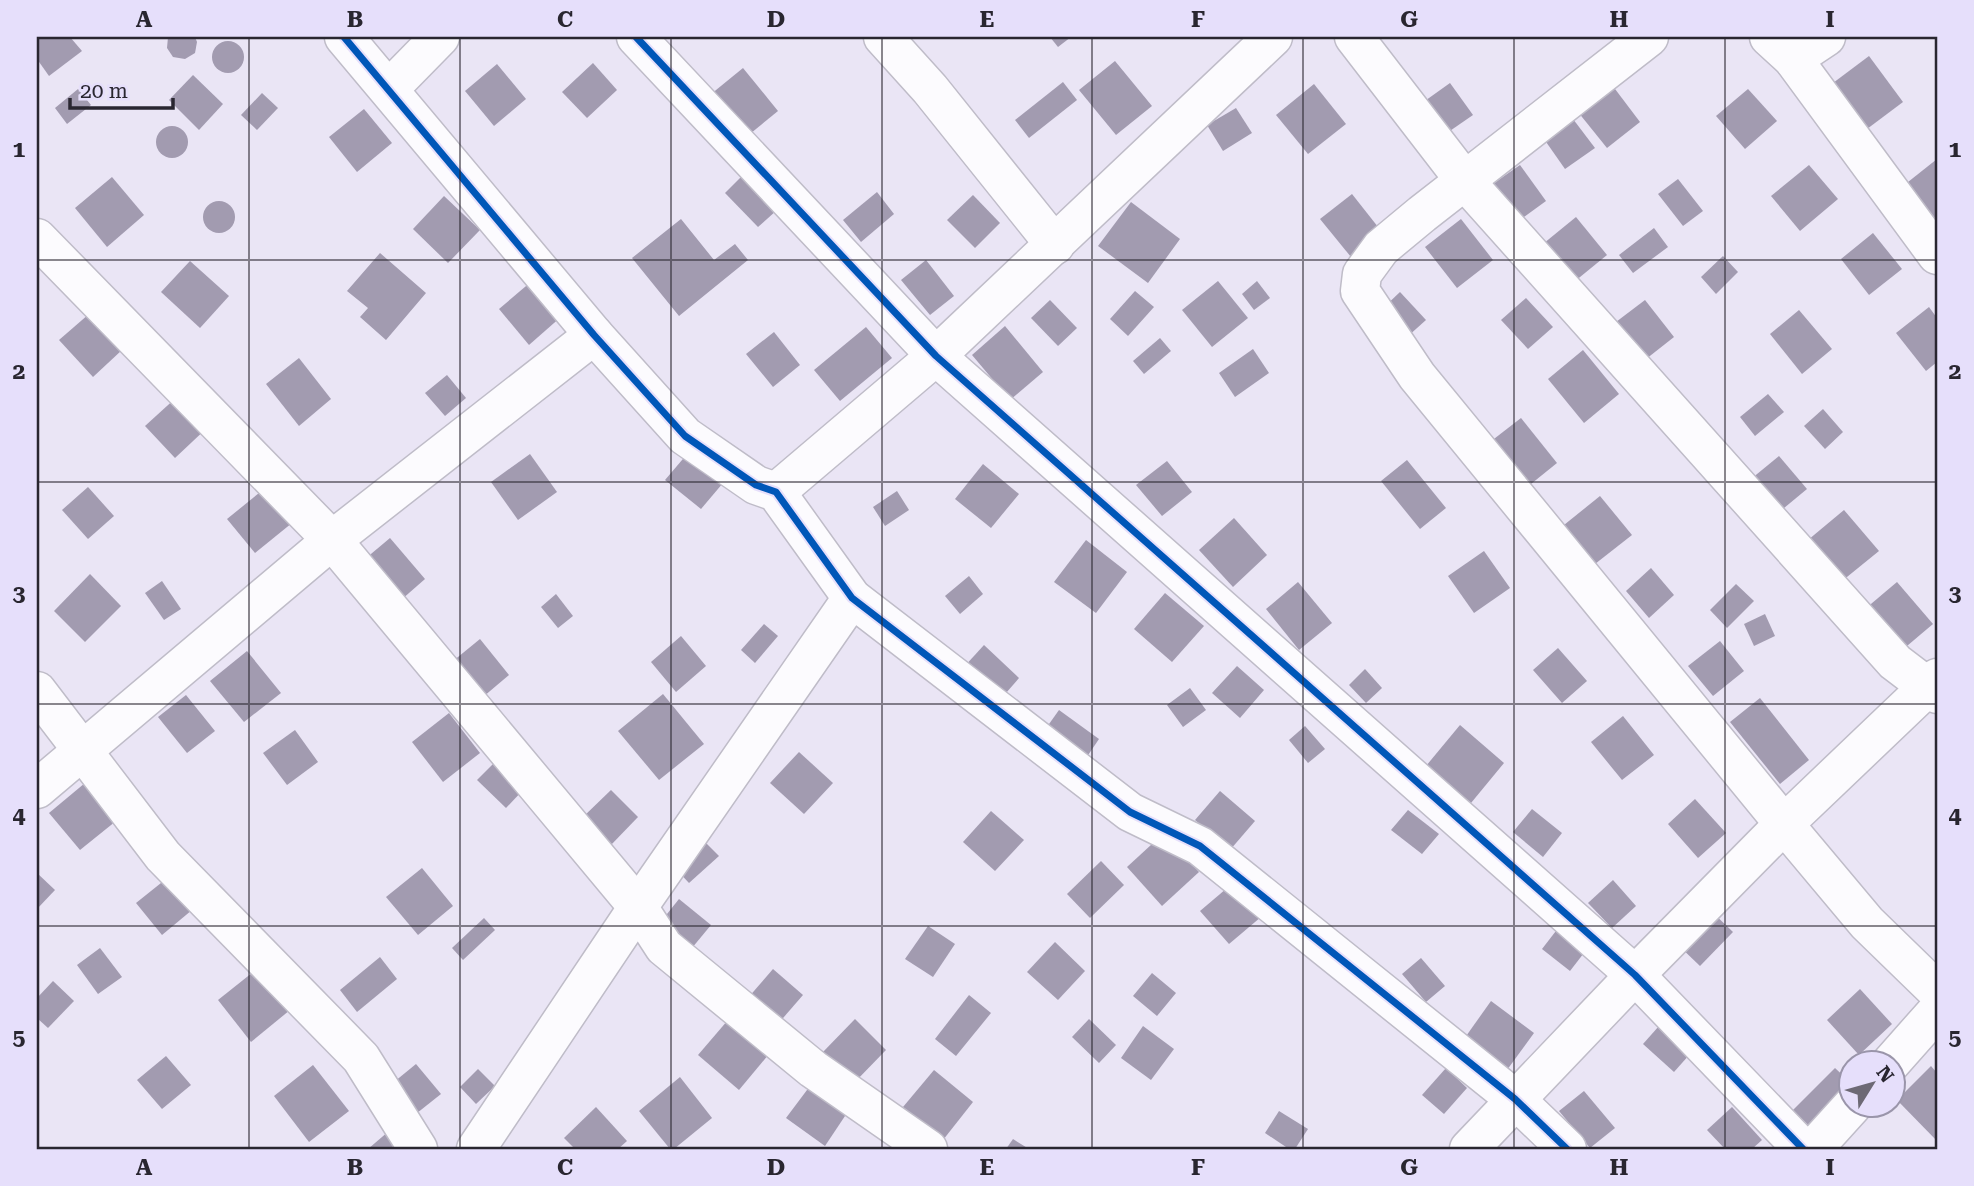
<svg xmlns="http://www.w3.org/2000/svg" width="1974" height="1186" font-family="'Roboto Serif',serif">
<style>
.building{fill:#a29bb0}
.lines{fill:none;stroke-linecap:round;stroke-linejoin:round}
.minor-casing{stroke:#bfbcc8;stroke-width:41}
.minor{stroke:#fcfbfe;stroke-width:38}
.cycleway-casing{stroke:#e6dffb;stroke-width:11}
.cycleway{stroke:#0057b8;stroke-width:7}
.grid{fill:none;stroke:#292630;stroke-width:2;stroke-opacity:0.55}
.neatline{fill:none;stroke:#292630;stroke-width:2.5}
.grid-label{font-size:23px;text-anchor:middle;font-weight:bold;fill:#292630}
</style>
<rect width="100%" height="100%" fill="#eae5f5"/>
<g class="building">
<polygon points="37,37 70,37 82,51 49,76 37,59"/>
<polygon points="168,37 195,37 197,42 195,53 185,59 173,57 167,48"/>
<polygon points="1050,37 1071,37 1058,47"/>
<circle cx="228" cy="57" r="16"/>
<polygon points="1869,56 1903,102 1863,132 1829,86"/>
<polygon points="1115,61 1152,106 1116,135 1079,90"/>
<polygon points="593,63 617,90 587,118 562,92"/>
<polygon points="497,64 526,99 494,126 465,91"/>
<polygon points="743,68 778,111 740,142 705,99"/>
<polygon points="193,75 223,104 199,130 169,100"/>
<polygon points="1063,82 1077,100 1029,138 1015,120"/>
<polygon points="1450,83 1473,115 1444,135 1422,103"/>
<polygon points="1314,84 1346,124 1308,154 1276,115"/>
<polygon points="1612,85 1640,122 1607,148 1578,112"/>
<polygon points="78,89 91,105 67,124 55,108"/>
<polygon points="1748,89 1777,121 1745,149 1716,116"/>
<polygon points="262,93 278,108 257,130 241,115"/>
<polygon points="1236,108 1252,133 1223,151 1207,125"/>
<polygon points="364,109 392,143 357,172 329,137"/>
<polygon points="1573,119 1595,148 1565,169 1544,139"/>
<circle cx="172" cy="142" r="16"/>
<polygon points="1937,159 1937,224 1903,186"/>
<polygon points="1520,165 1546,201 1513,225 1487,188"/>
<polygon points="1809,165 1838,199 1800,231 1771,196"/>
<polygon points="743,175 777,210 758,227 725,193"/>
<polygon points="112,177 144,215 107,247 75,208"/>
<polygon points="1678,179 1703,211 1683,226 1658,194"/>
<polygon points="877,192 894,214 861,242 843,220"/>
<polygon points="1352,194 1382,232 1351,257 1320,219"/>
<polygon points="973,195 1000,223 975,248 947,220"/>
<polygon points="444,196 480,230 448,263 413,229"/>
<circle cx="219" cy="217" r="16"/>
<polygon points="1131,202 1180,239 1148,283 1098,246"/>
<polygon points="1576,217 1607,255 1569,286 1538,248"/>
<polygon points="681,219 714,260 735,244 748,260 679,316 632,258"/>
<polygon points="1461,219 1493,260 1457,288 1425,247"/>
<polygon points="1654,228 1668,247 1633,273 1619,255"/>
<polygon points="1873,233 1902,269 1869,295 1841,259"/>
<polygon points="380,253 426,293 386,340 360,317 368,308 347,291"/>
<polygon points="1723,256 1738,272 1716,294 1701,277"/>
<polygon points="926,260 954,296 930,315 901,280"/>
<polygon points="190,261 229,296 200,328 161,292"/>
<polygon points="532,281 562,316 529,345 499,309"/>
<polygon points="1218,281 1248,318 1212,347 1182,310"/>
<polygon points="1257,281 1270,298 1254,310 1242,294"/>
<polygon points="1135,291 1154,307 1128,336 1110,319"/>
<polygon points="1400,292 1426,320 1407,337 1381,310"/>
<polygon points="1526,298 1553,327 1528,349 1501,320"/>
<polygon points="1050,300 1077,328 1058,346 1031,318"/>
<polygon points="1645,300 1674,337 1641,363 1612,325"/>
<polygon points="1929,307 1937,318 1937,362 1926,371 1896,333"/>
<polygon points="1799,310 1832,349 1802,374 1770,334"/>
<polygon points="89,314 122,350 93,377 59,340"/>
<polygon points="1005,326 1043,372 1010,400 972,355"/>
<polygon points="866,327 892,358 840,401 814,370"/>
<polygon points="774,332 800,365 773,387 746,354"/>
<polygon points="1160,338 1171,351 1144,374 1133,361"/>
<polygon points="1253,349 1269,373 1235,397 1219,373"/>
<polygon points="1583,350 1619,394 1584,423 1548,379"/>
<polygon points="299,358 331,399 299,426 266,384"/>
<polygon points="447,375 466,398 445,416 425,393"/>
<polygon points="1768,394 1784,412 1755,436 1740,417"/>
<polygon points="179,395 209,426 175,458 145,426"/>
<polygon points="1823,409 1843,432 1825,449 1804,426"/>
<polygon points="1521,418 1557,463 1526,488 1490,442"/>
<polygon points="688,453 723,483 701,509 665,480"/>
<polygon points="530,454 557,492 518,520 491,482"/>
<polygon points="1779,456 1807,489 1778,513 1751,479"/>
<polygon points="1407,460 1446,508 1420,529 1381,481"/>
<polygon points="1167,461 1192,492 1162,516 1136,485"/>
<polygon points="983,464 1019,494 991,528 955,499"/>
<polygon points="88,487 114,516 88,539 62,510"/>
<polygon points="264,489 292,523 255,553 227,519"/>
<polygon points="897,491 909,510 885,526 873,507"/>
<polygon points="1600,496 1632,535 1595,564 1564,525"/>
<polygon points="1844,510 1879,551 1842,581 1808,540"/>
<polygon points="1234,518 1267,555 1233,587 1199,550"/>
<polygon points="390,538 425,579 401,600 365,559"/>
<polygon points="1086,540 1127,572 1096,613 1054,582"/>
<polygon points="1484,551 1510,588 1474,613 1448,576"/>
<polygon points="1651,568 1674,595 1649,618 1626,591"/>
<polygon points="90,574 121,606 85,642 54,611"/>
<polygon points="969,576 983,594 960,614 945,596"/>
<polygon points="162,581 181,609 164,620 145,593"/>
<polygon points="1298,582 1332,623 1299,650 1266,609"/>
<polygon points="1897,582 1933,624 1901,651 1865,609"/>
<polygon points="1736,584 1754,601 1727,628 1710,610"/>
<polygon points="1165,593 1204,626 1172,662 1134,629"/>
<polygon points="556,594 573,616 558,628 541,607"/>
<polygon points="1765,614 1775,636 1754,646 1744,624"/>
<polygon points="764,624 778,636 755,663 741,650"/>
<polygon points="681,636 706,666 676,692 651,662"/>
<polygon points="480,639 509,675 477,702 447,666"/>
<polygon points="1720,641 1744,671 1713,696 1688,666"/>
<polygon points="984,645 1019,678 999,701 963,668"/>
<polygon points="1558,648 1587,681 1562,703 1533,670"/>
<polygon points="247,651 281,693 244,722 210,681"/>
<polygon points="1237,666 1264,690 1240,718 1212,693"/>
<polygon points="1365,669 1382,688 1366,703 1349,685"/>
<polygon points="1190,688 1206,710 1183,727 1167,705"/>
<polygon points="663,694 704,744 659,780 618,731"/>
<polygon points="186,695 215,731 187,753 158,717"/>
<polygon points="1760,698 1809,760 1780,784 1730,722"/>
<polygon points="1059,710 1099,739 1078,770 1037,741"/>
<polygon points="449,713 480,753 443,782 412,742"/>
<polygon points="1623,716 1654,755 1622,780 1591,742"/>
<polygon points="1460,725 1504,763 1471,803 1426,766"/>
<polygon points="1305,726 1325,749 1308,763 1289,740"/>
<polygon points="295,730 318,762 287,785 263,753"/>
<polygon points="799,752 833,783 804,814 770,783"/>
<polygon points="496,761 524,789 506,808 477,780"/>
<polygon points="85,783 116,821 80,850 49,813"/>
<polygon points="611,790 638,817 610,846 582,818"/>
<polygon points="1220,791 1255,821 1230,850 1195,820"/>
<polygon points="1695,799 1726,833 1698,858 1668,824"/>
<polygon points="1532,809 1562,833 1543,857 1513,832"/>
<polygon points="1408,810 1439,834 1422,854 1391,830"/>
<polygon points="991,811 1024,840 995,871 963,842"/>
<polygon points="1164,833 1199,872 1162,906 1127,867"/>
<polygon points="703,840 719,856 689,883 674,867"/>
<polygon points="1101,861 1124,885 1090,918 1067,894"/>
<polygon points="422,868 453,906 418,935 386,897"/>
<polygon points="37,873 55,890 37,909"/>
<polygon points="166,879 192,910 162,935 136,903"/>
<polygon points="1613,880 1636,906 1612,928 1588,903"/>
<polygon points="1233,883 1261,917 1229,944 1200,911"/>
<polygon points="679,899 711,925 687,954 655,929"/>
<polygon points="1709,909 1733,932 1700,966 1676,943"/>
<polygon points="484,918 495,930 463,960 452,948"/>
<polygon points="928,926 955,944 933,977 905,959"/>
<polygon points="1559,927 1587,949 1570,971 1542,949"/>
<polygon points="1055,942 1085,971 1058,1000 1027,972"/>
<polygon points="100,948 122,977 98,994 77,965"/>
<polygon points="380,957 397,979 357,1012 340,990"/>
<polygon points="1421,958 1445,986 1426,1002 1402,974"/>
<polygon points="257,969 290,1010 251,1042 218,1000"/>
<polygon points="773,969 803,995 777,1025 747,999"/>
<polygon points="1152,973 1176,993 1157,1016 1133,996"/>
<polygon points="53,981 74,1001 48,1028 37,1018 37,998"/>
<polygon points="1860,989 1892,1024 1859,1055 1827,1020"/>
<polygon points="969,995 991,1013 956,1056 935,1039"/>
<polygon points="1491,1001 1534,1033 1507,1070 1464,1039"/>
<polygon points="855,1019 886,1050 853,1084 822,1053"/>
<polygon points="1089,1019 1116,1045 1099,1063 1072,1037"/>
<polygon points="728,1020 769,1054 739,1090 698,1055"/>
<polygon points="1143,1026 1174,1049 1151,1080 1121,1058"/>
<polygon points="1659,1026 1690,1054 1674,1072 1643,1044"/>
<polygon points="166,1056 191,1085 162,1109 137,1080"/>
<polygon points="416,1064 441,1094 407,1121 383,1091"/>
<polygon points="313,1065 349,1111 309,1142 274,1096"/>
<polygon points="1931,1066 1937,1073 1937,1141 1897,1100"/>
<polygon points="1446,1068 1467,1088 1444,1114 1422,1095"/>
<polygon points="1835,1068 1852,1084 1852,1099 1817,1134 1793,1110"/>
<polygon points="478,1069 495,1086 476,1104 460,1087"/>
<polygon points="934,1070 973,1102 943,1140 903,1107"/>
<polygon points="680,1077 712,1118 674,1149 670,1149 639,1111"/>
<polygon points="810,1086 847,1113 825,1146 786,1118"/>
<polygon points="1584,1091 1615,1128 1590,1148 1559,1111"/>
<polygon points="596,1107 627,1141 618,1149 575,1149 564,1138"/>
<polygon points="1732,1107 1762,1140 1752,1149 1725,1149 1707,1130"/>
<polygon points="1279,1111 1308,1129 1295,1149 1289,1149 1265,1133"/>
<polygon points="389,1131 404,1149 368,1149"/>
<polygon points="1013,1139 1029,1149 1006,1149"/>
</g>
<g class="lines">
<defs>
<g id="minor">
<polyline points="344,37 594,335 685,436 756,485 776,492 852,598 1130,812 1200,846 1515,1099 1567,1149"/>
<polyline points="636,37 936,356 1635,975 1803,1149"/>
<polyline points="883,37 930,89 1055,245"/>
<polyline points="1354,37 1465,181 1895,662 1937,694"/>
<polyline points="1649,37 1422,214 1381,248 1362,274 1360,291 1417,376 1784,824 1867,923 1937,991"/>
<polyline points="1769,37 1793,59 1937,255"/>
<polyline points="1793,59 1826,37"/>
<polyline points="389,89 440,37"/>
<polyline points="37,238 332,540 638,907 664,947 813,1069 928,1149"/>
<polyline points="776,492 936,356 1273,37"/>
<polyline points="37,691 163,856 361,1058 418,1149"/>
<polyline points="37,789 332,540 594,335"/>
<polyline points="1890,1064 1937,1011"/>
<polyline points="476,1149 638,907 852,598"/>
<polyline points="1469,1149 1635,975 1784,824 1937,678"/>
<polyline points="1813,1149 1852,1106"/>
</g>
</defs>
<use href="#minor" class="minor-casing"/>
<use href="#minor" class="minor"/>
<defs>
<g id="cycleway">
<polyline points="344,37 594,335 685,436 756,485 776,492 852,598 1130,812 1200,846 1515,1099 1567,1149"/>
<polyline points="636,37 936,356 1635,975 1803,1149"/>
</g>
</defs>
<use href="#cycleway" class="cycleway-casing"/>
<use href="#cycleway" class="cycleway"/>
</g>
<path class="grid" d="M249,37V1149M460,37V1149M671,37V1149M882,37V1149M1092,37V1149M1303,37V1149M1514,37V1149M1725,37V1149M37,260H1937M37,482H1937M37,704H1937M37,926H1937"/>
<rect width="1974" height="1186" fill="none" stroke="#e6dffb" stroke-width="77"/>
<g transform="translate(1872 1084) rotate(53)"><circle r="33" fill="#e6dffb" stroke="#9a95aa" stroke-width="2"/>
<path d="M0-5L12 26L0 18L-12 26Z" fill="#6d6975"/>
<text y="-10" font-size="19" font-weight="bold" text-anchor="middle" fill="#292630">N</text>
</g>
<path d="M70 98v10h103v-10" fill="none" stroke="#292630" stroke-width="3.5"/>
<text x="80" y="98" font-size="21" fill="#292630" stroke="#e6dffb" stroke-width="5" paint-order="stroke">20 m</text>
<rect x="38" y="38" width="1898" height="1110" class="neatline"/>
<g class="grid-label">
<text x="144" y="27">A</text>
<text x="355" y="27">B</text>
<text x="565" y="27">C</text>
<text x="776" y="27">D</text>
<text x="987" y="27">E</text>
<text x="1198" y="27">F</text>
<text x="1409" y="27">G</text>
<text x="1619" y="27">H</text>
<text x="1830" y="27">I</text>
<text x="19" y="157">1</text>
<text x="1955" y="157">1</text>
<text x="19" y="379">2</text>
<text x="1955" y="379">2</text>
<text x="19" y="601">3</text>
<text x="1955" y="601">3</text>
<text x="19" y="823">4</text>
<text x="1955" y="823">4</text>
<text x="19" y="1045">5</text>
<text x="1955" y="1045">5</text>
<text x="144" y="1175">A</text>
<text x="355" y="1175">B</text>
<text x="565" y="1175">C</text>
<text x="776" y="1175">D</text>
<text x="987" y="1175">E</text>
<text x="1198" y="1175">F</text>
<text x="1409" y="1175">G</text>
<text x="1619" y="1175">H</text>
<text x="1830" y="1175">I</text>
</g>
</svg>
